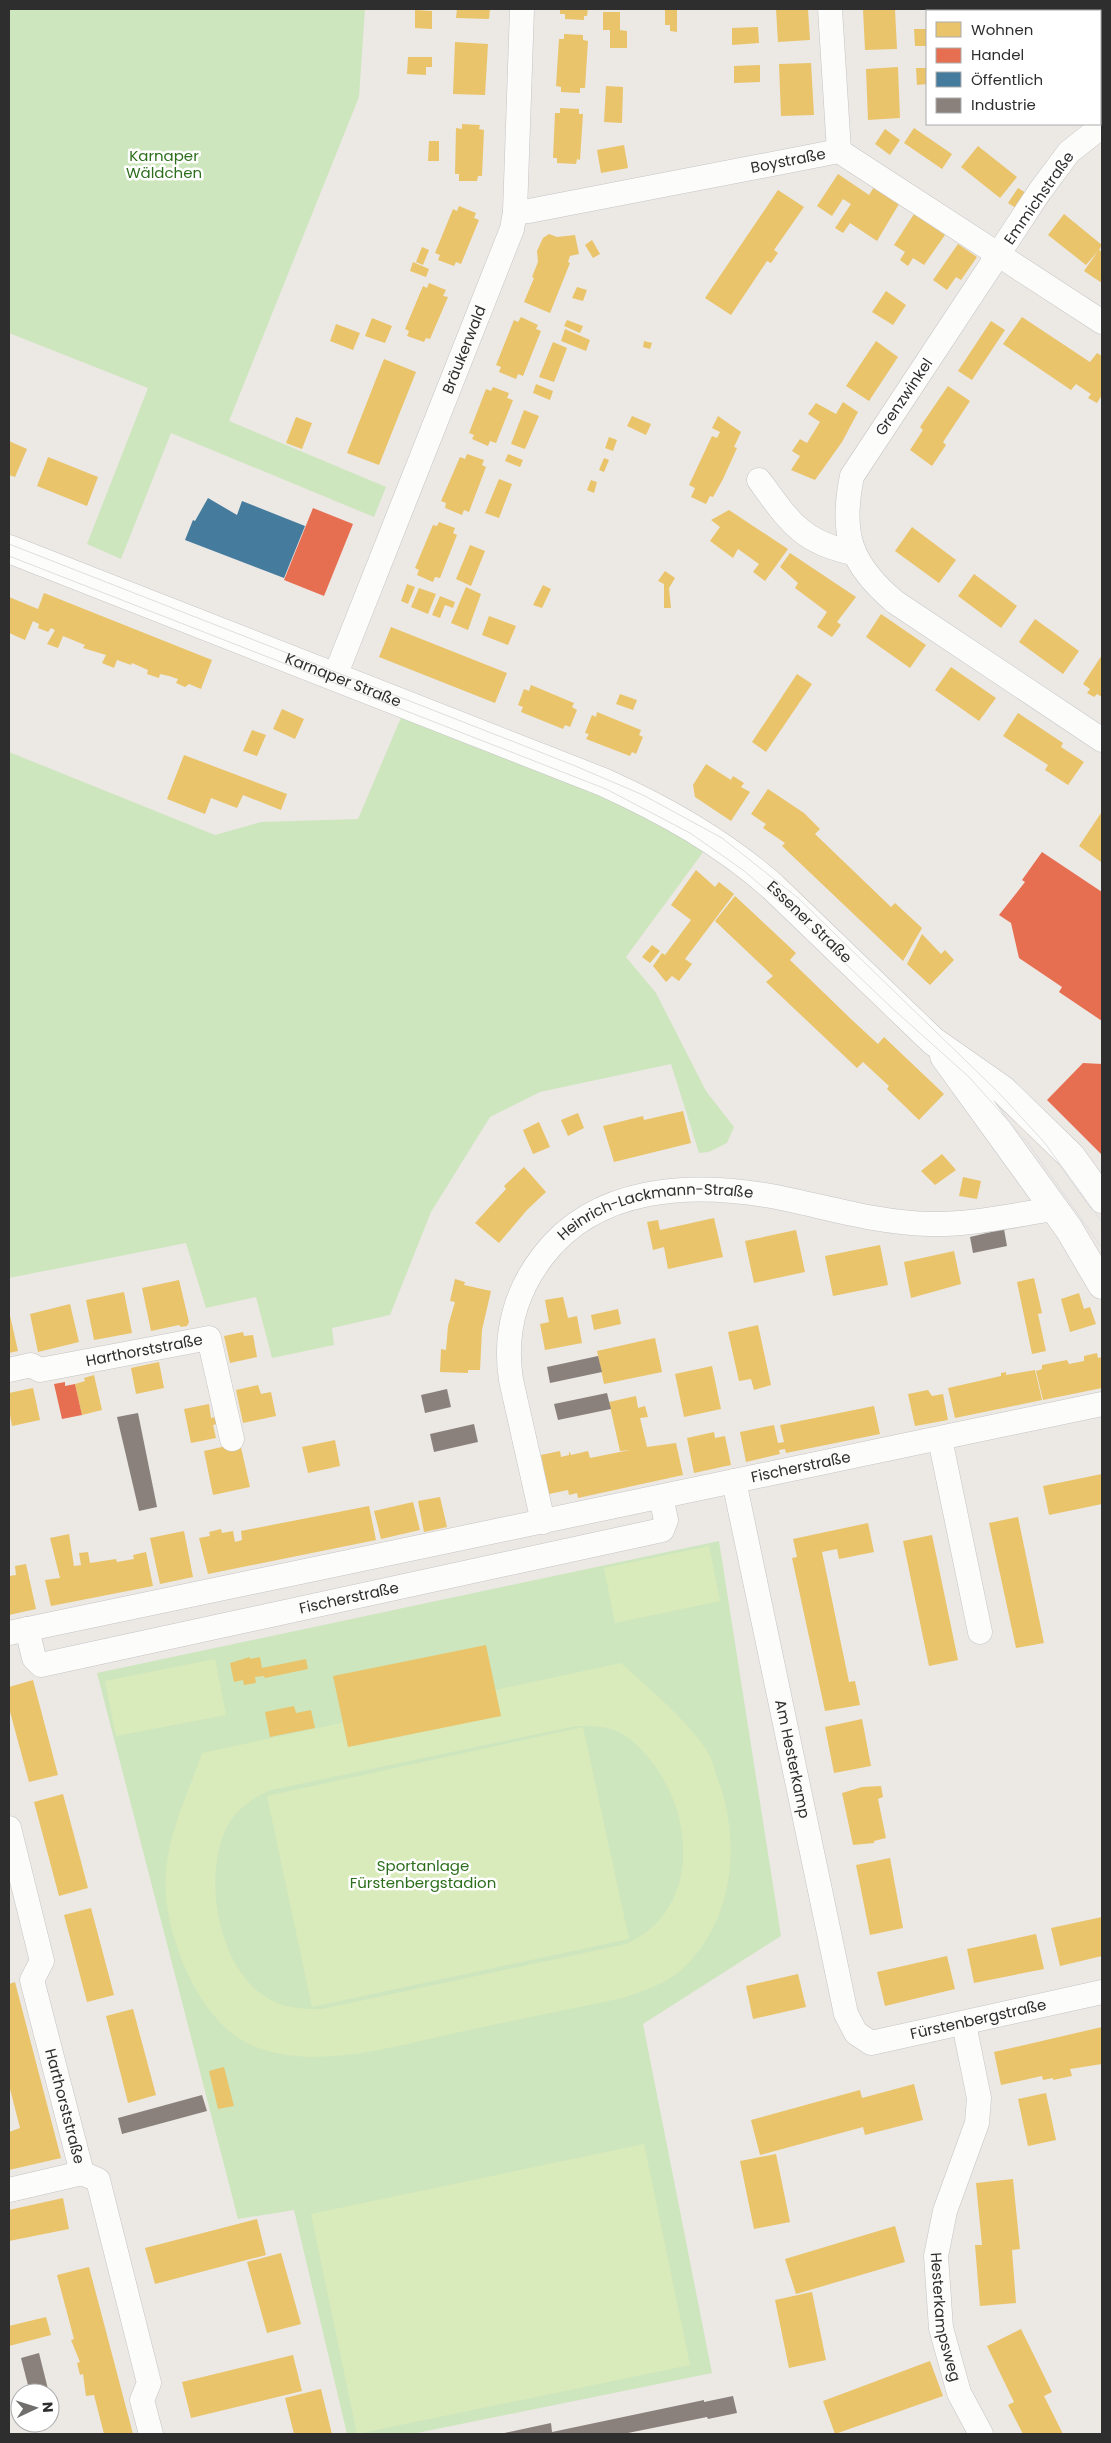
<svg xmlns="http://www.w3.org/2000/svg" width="1111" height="2443" font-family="Poppins,sans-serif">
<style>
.green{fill:#cee6be}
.pitch{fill:#d9eabb;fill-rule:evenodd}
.homes{fill:#e9c46a}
.shops{fill:#e76f51}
.public{fill:#457b9d}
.industry{fill:#8a817c}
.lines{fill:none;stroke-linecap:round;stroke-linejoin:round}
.minor-casing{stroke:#c5c4c5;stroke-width:25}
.secondary-casing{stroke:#c5c4c5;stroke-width:29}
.minor{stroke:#fcfcfb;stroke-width:24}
.secondary{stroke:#fcfcfb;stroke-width:28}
.tram{stroke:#dfdfe1;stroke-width:1}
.labels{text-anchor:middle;stroke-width:5;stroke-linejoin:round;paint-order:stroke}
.park-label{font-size:15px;fill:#2c6e1b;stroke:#fff}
.street-label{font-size:15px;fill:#2e2e2e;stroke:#fff}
</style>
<rect width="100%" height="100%" fill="#ece8e4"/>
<g class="green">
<polygon points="9,9 365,9 359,97 229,421 386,487 374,517 171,433 121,559 87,544 148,388 9,333"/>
<polygon points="406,706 712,840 626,957 656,993 706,1091 734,1127 727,1143 709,1152 699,1153 671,1064 540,1092 490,1117 431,1212 390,1315 332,1328 334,1345 272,1358 256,1297 206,1308 186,1243 9,1278 9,752 215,835 261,822 358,819"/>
<polygon points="719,1541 781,1936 643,2024 712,2373 412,2434 347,2434 294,2210 238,2219 97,1673"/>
</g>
<g class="pitch">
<polygon points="709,1546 720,1601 615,1623 604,1568"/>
<polygon points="215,1659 226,1715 116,1736 105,1681"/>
<path d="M621,1663C650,1690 683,1716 706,1749C711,1757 714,1768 717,1777C742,1841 734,1923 681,1970C666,1984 642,1991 623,1998C569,2009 515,2020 460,2032C398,2045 318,2071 256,2047C226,2035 208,2011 193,1984C176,1952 163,1909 166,1872C169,1831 189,1791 202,1753ZM576,1726C588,1726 600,1726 611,1729C628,1734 641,1748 652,1762C696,1818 699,1912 626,1944L322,2009C307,2009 292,2009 277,2003C219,1980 200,1876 228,1825C237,1808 254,1797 271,1790Z"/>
<polygon points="583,1727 629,1939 312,2007 267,1796"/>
<polygon points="644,2144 690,2365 357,2434 311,2214"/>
</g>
<g class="homes">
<polygon points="457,9 490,9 489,19 456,18"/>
<polygon points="560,9 588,9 587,16 584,16 584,20 565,19 565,14 560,14"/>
<polygon points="665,9 677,9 677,32 670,31 670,25 665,25"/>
<polygon points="776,9 808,9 810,40 778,42"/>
<polygon points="863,9 895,9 897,49 865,50"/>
<polygon points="415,10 432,11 432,29 415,28"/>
<polygon points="603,12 620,12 620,30 627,31 627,48 610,48 610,30 603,30"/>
<polygon points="758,27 759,43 732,45 732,28"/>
<polygon points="914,29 927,29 927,46 915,46"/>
<polygon points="564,34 583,35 583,40 588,41 585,88 580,88 580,93 561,92 561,87 556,86 559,39 564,39"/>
<polygon points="455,42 488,44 485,95 453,94"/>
<polygon points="408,57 432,57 432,67 426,67 426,75 407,74"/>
<polygon points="1100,61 1102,65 1102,81 1100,82"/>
<polygon points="811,63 814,115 781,116 779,64"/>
<polygon points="760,65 760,82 734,83 734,66"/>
<polygon points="898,67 900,118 868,120 866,69"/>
<polygon points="916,68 927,68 927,84 917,85"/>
<polygon points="606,86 623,87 622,123 604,122"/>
<polygon points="560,108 579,109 579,114 583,114 580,160 577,159 576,164 557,163 557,158 553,158 555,113 560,113"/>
<polygon points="462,124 480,125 479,129 484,130 482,176 478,176 477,181 459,181 459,174 455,174 456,128 462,129"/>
<polygon points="914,128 952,154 942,169 904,143"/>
<polygon points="885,129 900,140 890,155 875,144"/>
<polygon points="429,141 439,141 439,161 428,161"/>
<polygon points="624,145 628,168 601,173 597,150"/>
<polygon points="978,146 1017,177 1000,198 961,167"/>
<polygon points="838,174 869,195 874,187 899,204 877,241 850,223 843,233 835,228 851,204 843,199 832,216 817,206"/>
<polygon points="1018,188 1026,193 1016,208 1008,203"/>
<polygon points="778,190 804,207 774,250 778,253 771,263 767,261 731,315 705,298"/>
<polygon points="459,206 476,213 474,218 479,220 461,264 456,262 454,266 438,260 440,255 435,253 453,209 457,211"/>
<polygon points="914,214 945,235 924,265 913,258 908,266 900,260 905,252 894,245"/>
<polygon points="1064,214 1102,245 1099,250 1102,252 1102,283 1084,271 1098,251 1086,265 1048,235"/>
<polygon points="549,234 557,237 575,235 579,254 570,256 568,262 570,263 550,313 524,302 534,278 532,277 538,262 537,251 543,238"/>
<polygon points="592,240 600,254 593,258 585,245"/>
<polygon points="958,244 977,257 961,280 956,277 947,290 933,280"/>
<polygon points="422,247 429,250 423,265 416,262"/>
<polygon points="413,262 429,269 426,277 410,271"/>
<polygon points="429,283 446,290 443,296 448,297 430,339 426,338 424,342 407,336 409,331 405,329 423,286 427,288"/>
<polygon points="577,287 587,290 583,301 572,298"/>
<polygon points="886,291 906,305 893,325 872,312"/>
<polygon points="521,317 538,325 536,329 541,331 523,376 518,374 516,379 499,372 501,367 496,365 514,320 518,322"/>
<polygon points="1022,317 1090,362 1097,353 1102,356 1102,395 1097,403 1088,398 1091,394 1076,384 1071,390 1003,344"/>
<polygon points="372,318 392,326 385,343 365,336"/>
<polygon points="567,320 583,326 580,333 564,326"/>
<polygon points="991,321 1005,330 972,380 958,371"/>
<polygon points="336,324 360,333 353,350 330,341"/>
<polygon points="565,329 590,340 586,351 561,341"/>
<polygon points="644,341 652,343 650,349 643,347"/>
<polygon points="876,341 898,357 869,401 846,386"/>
<polygon points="553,342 567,348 554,382 539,377"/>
<polygon points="384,359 416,372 379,465 347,453"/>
<polygon points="536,384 553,391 550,400 533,393"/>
<polygon points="948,386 970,401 943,442 946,445 932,466 910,450 923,430 920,427"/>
<polygon points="493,387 509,393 507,398 513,400 496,443 490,441 488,446 472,439 474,435 469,433 486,389 491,391"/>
<polygon points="843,402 858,412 842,442 815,480 791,470 800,456 792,451 800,439 807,443 820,422 808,414 816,403 836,414"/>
<polygon points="524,410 539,416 525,449 511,444"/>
<polygon points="632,416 651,424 646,435 627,426"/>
<polygon points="718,416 741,432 734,447 737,448 723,479 713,497 710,496 706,504 691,497 695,488 689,485 712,436 717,438 720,432 712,428"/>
<polygon points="296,417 312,423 302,449 286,443"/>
<polygon points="609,437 617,440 613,451 605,448"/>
<polygon points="9,441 27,449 15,477 9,475"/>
<polygon points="467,454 484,460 482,465 486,467 469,512 464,510 462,515 445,508 446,503 441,501 460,457 465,459"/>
<polygon points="508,454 523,460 520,467 505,461"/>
<polygon points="48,457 98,477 87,506 37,486"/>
<polygon points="604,458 609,460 604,472 599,470"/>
<polygon points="499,479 512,484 499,518 485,513"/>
<polygon points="591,480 597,482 594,493 587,490"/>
<polygon points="729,510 788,549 765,581 753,572 759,564 738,549 733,558 710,541 720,527 711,520"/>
<polygon points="439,522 455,528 453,533 457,535 440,578 435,577 433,582 417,575 419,570 415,568 433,525 437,526"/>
<polygon points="912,527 956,560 939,583 895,551"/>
<polygon points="470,545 485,551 471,586 456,579"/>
<polygon points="790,553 856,597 837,622 841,625 832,637 817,627 827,612 795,588 798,583 780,567"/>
<polygon points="665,571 675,578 669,588 671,608 664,608 664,584 658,581"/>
<polygon points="974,574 1017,606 1001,628 958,596"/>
<polygon points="407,584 415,587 408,604 401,601"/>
<polygon points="543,585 551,589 542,608 533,605"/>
<polygon points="466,587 481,594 468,630 451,623"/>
<polygon points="419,588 436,594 428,614 411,607"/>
<polygon points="44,593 212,660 201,689 189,684 185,687 176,683 178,679 169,676 160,674 159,678 147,674 148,670 132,663 131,665 117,660 114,668 102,663 106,655 83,648 85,645 63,636 58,648 47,644 55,630 51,628 48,632 38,628 39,624 33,621 25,640 9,633 9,597 38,609"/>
<polygon points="440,596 455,602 453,608 445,605 440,618 432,615"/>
<polygon points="881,614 926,645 910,668 866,637"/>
<polygon points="489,616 516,626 508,645 482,635"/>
<polygon points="1035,619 1079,651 1063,674 1019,642"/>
<polygon points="391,627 507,673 495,703 379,657"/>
<polygon points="1102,655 1102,697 1097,694 1094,697 1087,693 1090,689 1083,684"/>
<polygon points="951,667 996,698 979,721 935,690"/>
<polygon points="797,674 812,684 766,752 752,742"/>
<polygon points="531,685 574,703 572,707 577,710 570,727 565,725 563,729 521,712 523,707 518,705 524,689 529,691"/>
<polygon points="620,694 637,700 633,710 616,704"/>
<polygon points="282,709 304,719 295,739 273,729"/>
<polygon points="597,712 641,730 639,735 643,737 636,754 632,752 630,756 586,739 589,734 585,733 592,715 596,717"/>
<polygon points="1018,713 1063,743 1061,747 1084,762 1068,785 1045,770 1048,765 1003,736"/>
<polygon points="252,730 266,735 257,756 243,751"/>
<polygon points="184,755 287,794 281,810 243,795 237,808 211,798 205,814 167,799"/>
<polygon points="706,764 731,780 733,776 744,783 741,787 750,792 731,821 695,797 693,785"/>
<polygon points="768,789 804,813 820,829 815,834 891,907 895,903 922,928 903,961 782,846 785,843 763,828 766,824 751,814"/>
<polygon points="1101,813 1102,813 1101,862 1079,846"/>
<polygon points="696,870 715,887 719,882 734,894 685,959 692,964 679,981 672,976 666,982 653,966 662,953 665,955 691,920 671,905"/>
<polygon points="735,896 796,953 790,960 852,1020 878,1044 884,1037 944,1094 919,1120 887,1089 889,1086 863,1062 857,1068 766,982 773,976 715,921"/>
<polygon points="922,934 941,954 945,950 954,960 930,985 907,964"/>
<polygon points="652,945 660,951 650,963 642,957"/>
<polygon points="683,1111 691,1143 614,1162 603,1126 643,1116 644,1120"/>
<polygon points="578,1113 584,1128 568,1136 561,1120"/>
<polygon points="539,1122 550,1147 533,1154 523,1130"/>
<polygon points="942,1154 956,1170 935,1185 921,1171"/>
<polygon points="524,1167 546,1192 527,1210 499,1243 475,1223 506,1189 504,1186"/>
<polygon points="963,1177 981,1181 977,1199 959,1196"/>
<polygon points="714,1218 723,1257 668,1269 664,1247 653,1250 647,1222 658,1220 660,1230"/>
<polygon points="796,1230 805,1272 754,1283 745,1241"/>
<polygon points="880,1245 888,1285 833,1296 825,1256"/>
<polygon points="954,1251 961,1284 911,1298 904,1262"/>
<polygon points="1034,1278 1042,1313 1038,1314 1046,1351 1032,1354 1017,1282"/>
<polygon points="455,1279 465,1282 464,1285 491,1291 482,1330 480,1370 468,1370 468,1373 440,1372 441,1349 446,1350 448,1326 455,1302 450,1301"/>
<polygon points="179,1280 189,1322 187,1326 181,1327 179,1325 151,1331 142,1288"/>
<polygon points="124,1292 132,1333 94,1340 86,1300"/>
<polygon points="1079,1293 1084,1309 1090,1307 1096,1324 1070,1332 1061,1299"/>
<polygon points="563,1297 568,1318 577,1316 582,1343 545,1350 540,1324 549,1322 545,1300"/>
<polygon points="70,1304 79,1342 38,1352 30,1314"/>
<polygon points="618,1309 621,1324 594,1330 591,1315"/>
<polygon points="9,1311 18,1351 9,1353"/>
<polygon points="758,1325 771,1385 754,1390 751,1379 739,1381 728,1332"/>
<polygon points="243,1332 244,1336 253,1335 257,1357 230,1363 224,1336"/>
<polygon points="655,1338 662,1372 604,1384 597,1351"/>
<polygon points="1097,1353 1098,1358 1102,1357 1102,1388 1043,1400 1036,1371 1042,1369 1042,1365 1067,1360 1069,1364 1084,1361 1084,1356"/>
<polygon points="159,1362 164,1388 136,1394 131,1368"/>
<polygon points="712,1366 721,1409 684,1417 675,1374"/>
<polygon points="1035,1370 1042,1400 955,1418 948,1388 1001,1376 1001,1373 1006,1372 1006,1375"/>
<polygon points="94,1375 102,1410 82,1415 75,1384 85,1381 84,1378"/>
<polygon points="258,1385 261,1394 271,1392 276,1416 243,1423 236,1390"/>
<polygon points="33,1388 40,1420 12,1426 9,1410 9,1393"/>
<polygon points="928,1390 932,1396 943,1394 948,1420 915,1426 908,1394"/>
<polygon points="636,1396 638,1408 645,1406 648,1417 640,1418 647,1447 676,1443 683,1475 578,1498 577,1493 569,1495 568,1490 549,1494 541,1455 560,1451 561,1457 569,1455 569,1451 571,1455 588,1451 590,1458 630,1450 620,1451 609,1402"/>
<polygon points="209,1404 211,1418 215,1417 217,1424 213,1425 216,1438 191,1443 184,1409"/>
<polygon points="874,1406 880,1434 786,1453 785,1449 779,1450 780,1454 746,1462 740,1432 774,1425 778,1443 784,1442 780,1425"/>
<polygon points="714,1432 715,1438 725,1436 731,1465 694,1473 687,1438"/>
<polygon points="335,1440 340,1466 308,1473 302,1447"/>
<polygon points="240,1443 250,1487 213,1495 204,1451"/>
<polygon points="1102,1474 1102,1504 1049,1515 1043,1486"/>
<polygon points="440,1497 447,1527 424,1532 418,1501"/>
<polygon points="413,1502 420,1530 381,1539 374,1511"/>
<polygon points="369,1506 376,1540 208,1574 199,1538 210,1536 209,1532 221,1529 222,1533 233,1531 235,1542 242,1540 241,1531"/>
<polygon points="1018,1517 1044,1643 1016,1648 989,1523"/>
<polygon points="868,1523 874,1552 839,1559 837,1549 822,1552 849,1682 855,1681 860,1705 825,1711 792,1558 797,1557 793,1539"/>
<polygon points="184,1531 193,1577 160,1584 150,1538"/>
<polygon points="69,1534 74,1566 81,1565 79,1553 88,1552 90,1563 116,1559 117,1562 134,1559 133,1555 146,1552 153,1586 51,1606 45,1580 60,1578 50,1538"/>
<polygon points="932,1535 958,1660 929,1666 903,1541"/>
<polygon points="26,1564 36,1609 9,1615 9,1576 16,1575 15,1566"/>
<polygon points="486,1645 501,1716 348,1747 333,1676"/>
<polygon points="250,1657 250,1659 260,1657 262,1668 306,1659 308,1669 265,1678 264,1676 255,1677 256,1683 244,1685 243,1680 234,1682 230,1663"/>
<polygon points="33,1680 58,1775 29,1782 9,1708 9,1687"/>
<polygon points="294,1706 296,1713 311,1710 315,1728 270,1737 265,1712"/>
<polygon points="862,1719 871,1766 834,1773 825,1727"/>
<polygon points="881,1786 883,1797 878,1799 886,1838 874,1841 874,1843 853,1845 842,1793 862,1787"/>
<polygon points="63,1794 88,1888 59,1896 34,1802"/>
<polygon points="890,1858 903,1928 870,1935 856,1865"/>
<polygon points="91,1908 114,1995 87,2002 64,1915"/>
<polygon points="1102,1917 1102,1956 1060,1966 1051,1928"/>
<polygon points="1036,1934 1044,1969 974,1983 967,1949"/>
<polygon points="947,1956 955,1989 885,2006 877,1972"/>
<polygon points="798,1974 806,2007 753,2019 746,1986"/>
<polygon points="15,1982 61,2158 9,2170 9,2132 20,2128 9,2085 9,1984"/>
<polygon points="133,2009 156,2095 128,2103 106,2016"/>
<polygon points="1102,2027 1102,2064 1070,2069 1072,2076 1053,2080 1053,2078 1043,2080 1042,2076 1001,2085 994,2052"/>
<polygon points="224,2067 234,2106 218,2109 209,2071"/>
<polygon points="914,2084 923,2120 865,2135 863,2127 760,2155 751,2120 860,2090 862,2098"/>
<polygon points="1046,2093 1056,2140 1028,2146 1018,2099"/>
<polygon points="776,2154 790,2222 754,2229 740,2161"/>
<polygon points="1013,2179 1020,2249 1012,2250 1016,2303 980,2306 975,2245 982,2245 976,2183"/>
<polygon points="63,2198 69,2229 9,2241 9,2210"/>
<polygon points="257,2219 266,2255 155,2284 145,2248"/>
<polygon points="895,2226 905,2262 796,2294 785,2259"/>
<polygon points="281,2253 301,2324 267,2333 247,2262"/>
<polygon points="89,2267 103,2320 133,2434 104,2434 94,2395 86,2396 83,2374 80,2375 77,2363 80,2362 71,2340 74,2339 57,2275"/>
<polygon points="812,2292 826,2360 789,2368 775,2300"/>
<polygon points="46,2317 51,2335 9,2346 9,2326"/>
<polygon points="1021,2329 1052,2392 1044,2396 1063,2434 1023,2434 1008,2405 1014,2402 987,2346"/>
<polygon points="293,2355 302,2391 191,2418 182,2382"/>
<polygon points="930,2361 943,2396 835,2434 823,2401"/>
<polygon points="321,2389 332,2434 294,2434 285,2398"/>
</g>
<g class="shops">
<polygon points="313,508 353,524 324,596 284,580"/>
<polygon points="1042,852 1102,892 1102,1021 1059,992 1062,987 1019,958 1011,923 999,915 1025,882 1022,880"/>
<polygon points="1083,1063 1102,1064 1102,1155 1047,1100"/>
<polygon points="65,1382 65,1386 75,1384 82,1415 62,1419 54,1384"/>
</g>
<polygon class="public" points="208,498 237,515 242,501 305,526 284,578 185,540 193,520 195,521"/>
<g class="industry">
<polygon points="1004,1229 1007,1246 973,1253 970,1237"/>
<polygon points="598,1356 602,1372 550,1383 547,1367"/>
<polygon points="447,1389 451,1407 425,1413 421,1395"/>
<polygon points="607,1393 611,1409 558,1420 554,1404"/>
<polygon points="138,1413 157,1507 139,1511 117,1417"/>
<polygon points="474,1424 478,1442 434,1452 430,1434"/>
<polygon points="202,2095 207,2111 122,2134 118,2118"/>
<polygon points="39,2353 49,2393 30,2393 21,2358"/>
<polygon points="733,2396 737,2413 708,2419 707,2417 623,2434 500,2434 551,2423 552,2432 704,2400 704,2402"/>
</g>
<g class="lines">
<defs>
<g id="minor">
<polyline points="830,9 839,151"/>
<path d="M1102,126L1069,152L1040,191L852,476C840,534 850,564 895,602L1102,740"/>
<path id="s1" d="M515,212L529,211L839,151L1102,322"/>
<path d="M759,480C789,521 801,542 853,553"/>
<path id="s2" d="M335,676L512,229L515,212L522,9"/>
<path id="s3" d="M9,1370L31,1365L40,1370L209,1338L232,1439"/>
<polyline points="940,1439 980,1632"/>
<path id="s4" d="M734,1481L846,2014L856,2033L871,2043L1102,1992"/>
<path id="s5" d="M543,1522L511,1380C504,1335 515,1292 543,1256C596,1186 690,1182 771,1196C824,1206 876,1223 930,1224C971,1225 1014,1215 1054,1209"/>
<path id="s6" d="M27,1629L34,1658L41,1665L662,1530L666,1520L661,1497"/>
<path id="s7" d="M9,1633L1102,1404"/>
<path id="s8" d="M9,1828L42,1961L32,1980L82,2173"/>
<path id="s9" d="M964,2024L979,2098L977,2123L945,2211L936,2256L941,2328L959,2393L981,2434"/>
<polyline points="82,2173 98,2180 149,2383 142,2400 151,2434"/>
<polyline points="9,2190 82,2173"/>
</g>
<g id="secondary">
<path id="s10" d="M9,549L603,782C665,810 722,842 773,887L933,1041L1003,1090L1071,1156L1102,1199"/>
<polyline points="944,1056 1069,1229 1102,1285"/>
</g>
</defs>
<use href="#minor" class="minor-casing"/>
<use href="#secondary" class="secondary-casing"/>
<use href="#minor" class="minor"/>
<use href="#secondary" class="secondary"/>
<g class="tram">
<polyline points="9,544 573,765 643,795 722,838 798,898 999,1093 1044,1142 1102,1222"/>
<polyline points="9,556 606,789 690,833 743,870 785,906 893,1009 969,1077 1028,1143 1102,1248"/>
</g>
</g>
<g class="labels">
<g class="park-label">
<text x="164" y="161">Karnaper<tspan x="164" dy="17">Wäldchen</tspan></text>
<text x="423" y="1871">Sportanlage<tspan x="423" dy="17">Fürstenbergstadion</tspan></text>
</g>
<g class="street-label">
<text dy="5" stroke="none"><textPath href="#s1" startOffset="278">Boystraße</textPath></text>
<text transform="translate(1039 198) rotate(-55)" y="5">Emmichstraße</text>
<text dy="5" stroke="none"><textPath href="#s2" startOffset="351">Bräukerwald</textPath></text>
<text transform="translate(904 397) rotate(-56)" y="5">Grenzwinkel</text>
<text dy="5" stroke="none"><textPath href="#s10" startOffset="359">Karnaper Straße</textPath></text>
<text dy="5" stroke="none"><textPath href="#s10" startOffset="889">Essener Straße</textPath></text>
<text dy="5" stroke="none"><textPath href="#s5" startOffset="405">Heinrich-Lackmann-Straße</textPath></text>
<text dy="5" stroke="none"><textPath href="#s3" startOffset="139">Harthorststraße</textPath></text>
<text dy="5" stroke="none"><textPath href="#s7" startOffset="809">Fischerstraße</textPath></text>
<text dy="5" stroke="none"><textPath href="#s6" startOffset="355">Fischerstraße</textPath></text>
<text dy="5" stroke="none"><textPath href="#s4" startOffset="284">Am Hesterkamp</textPath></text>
<text dy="5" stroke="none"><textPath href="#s4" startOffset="694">Fürstenbergstraße</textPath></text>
<text dy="5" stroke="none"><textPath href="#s8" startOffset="289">Harthorststraße</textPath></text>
<text dy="5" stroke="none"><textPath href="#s9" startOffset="302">Hesterkampsweg</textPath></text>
</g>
</g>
<rect width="1111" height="2443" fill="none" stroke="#2e2e2e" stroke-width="20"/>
<rect x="926" y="10" width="175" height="115" fill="#ffffff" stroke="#ababab"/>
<rect x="936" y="22" width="25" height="15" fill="#e9c46a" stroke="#ababab"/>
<text x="971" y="35" font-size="15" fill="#2e2e2e">Wohnen</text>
<rect x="936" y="48" width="25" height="15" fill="#e76f51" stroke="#ababab"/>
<text x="971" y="60" font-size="15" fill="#2e2e2e">Handel</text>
<rect x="936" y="72" width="25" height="15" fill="#457b9d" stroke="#ababab"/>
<text x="971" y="85" font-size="15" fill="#2e2e2e">Öffentlich</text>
<rect x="936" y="98" width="25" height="15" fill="#8a817c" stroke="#ababab"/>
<text x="971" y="110" font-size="15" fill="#2e2e2e">Industrie</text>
<g transform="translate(35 2408) rotate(86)"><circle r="24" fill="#ffffff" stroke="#ababab"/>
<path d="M0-4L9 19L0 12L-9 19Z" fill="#706f6e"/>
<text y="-8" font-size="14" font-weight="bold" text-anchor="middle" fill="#2e2e2e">N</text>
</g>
</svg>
